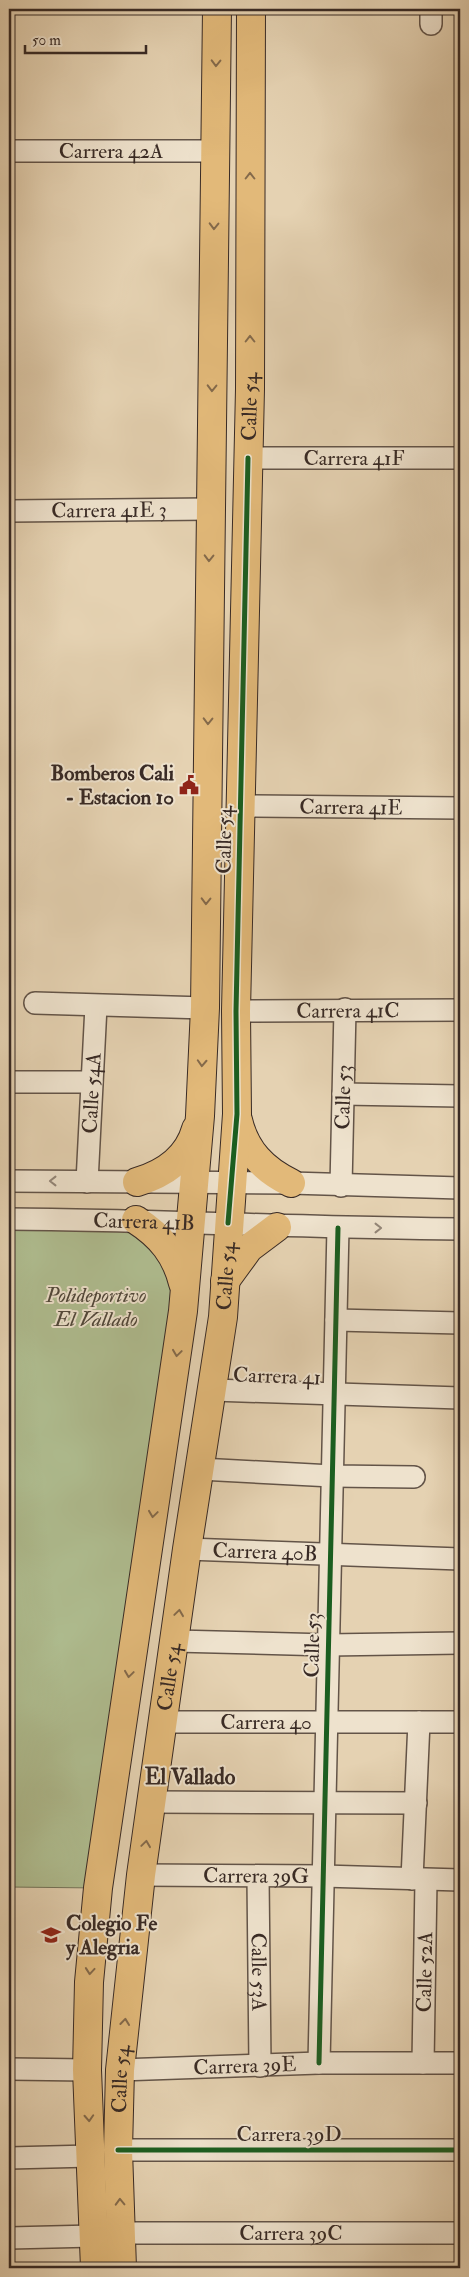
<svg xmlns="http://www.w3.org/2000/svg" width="469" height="2277" font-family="'IM FELL Double Pica',serif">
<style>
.green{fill:#afbd90;stroke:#74745a}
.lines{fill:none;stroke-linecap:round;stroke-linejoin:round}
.minor-casing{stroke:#635448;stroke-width:24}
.major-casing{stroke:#382a25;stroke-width:30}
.minor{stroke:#eee2cd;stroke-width:21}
.major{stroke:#e2b979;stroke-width:28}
.cycleway-casing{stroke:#eee2cd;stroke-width:8}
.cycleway{stroke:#1b5e20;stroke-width:5}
.oneway{stroke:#846a4b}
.oneway2{stroke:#938679}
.labels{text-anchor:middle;stroke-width:4;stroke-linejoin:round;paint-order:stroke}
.street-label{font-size:21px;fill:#382a25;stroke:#eee2cd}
.poi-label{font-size:21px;font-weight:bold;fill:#382a25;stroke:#eee2cd;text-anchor:end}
.park-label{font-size:21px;font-style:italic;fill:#50473a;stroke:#eee2cd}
.neighbourhood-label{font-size:22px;font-weight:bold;fill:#382a25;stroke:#eee2cd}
</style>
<rect width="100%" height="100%" fill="#e5d2b2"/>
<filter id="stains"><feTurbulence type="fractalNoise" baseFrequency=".004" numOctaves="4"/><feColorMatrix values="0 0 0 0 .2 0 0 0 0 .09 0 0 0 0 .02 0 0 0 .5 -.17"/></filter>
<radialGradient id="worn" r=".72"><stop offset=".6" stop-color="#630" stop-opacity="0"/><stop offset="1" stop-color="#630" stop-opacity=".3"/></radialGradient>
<polygon class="green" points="9,1219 136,1220 180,1271 98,1888 9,1887"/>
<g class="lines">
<defs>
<g id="minor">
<polyline points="431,24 431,9"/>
<path id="s1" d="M9,151H215"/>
<path id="s2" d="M248,458H460"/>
<path id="s3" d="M9,511L210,509"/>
<path id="s4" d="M241,806L460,808"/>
<polyline points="35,1003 205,1008"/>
<path id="s5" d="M236,1011L460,1010"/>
<polyline points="9,1082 92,1082"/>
<polyline points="343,1094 460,1096"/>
<polyline points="9,1181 291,1183 460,1188"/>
<path id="s6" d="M87,1182L96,1006"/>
<path id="s7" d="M341,1186L345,1009"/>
<path id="s8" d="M9,1219C159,1220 310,1228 460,1229"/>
<polyline points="336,1320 460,1323"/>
<polyline points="213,1390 460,1398"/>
<polyline points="200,1469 332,1476 414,1477"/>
<path id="s9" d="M187,1549L460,1559"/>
<polyline points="175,1641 328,1645 460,1643"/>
<path id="s10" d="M164,1722H460"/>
<polyline points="152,1802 416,1803"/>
<path id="s11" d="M141,1875L323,1876L460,1880"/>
<path id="s12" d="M258,1877L260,2066"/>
<polyline points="412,1879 419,1722"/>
<polyline points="319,2063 338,1228"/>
<path id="s13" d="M423,2063L426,1880"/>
<polyline points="9,2069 87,2070"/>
<path id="s14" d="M120,2070L319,2063H460"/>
<polyline points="118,2150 460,2150"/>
<polyline points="9,2158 91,2156"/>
<path id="s15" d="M121,2233H460"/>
<polyline points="9,2238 94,2236"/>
</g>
<g id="major">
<path d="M238,1120C245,1151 264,1170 291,1183"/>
<path d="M137,1182C164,1174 188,1158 196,1129"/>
<path d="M136,1220C161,1236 176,1255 183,1283"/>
<polyline points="225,1281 249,1248 277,1227"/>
<polyline points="95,2268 87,2070 89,1982 98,1888 183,1311 200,1116 205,1008 217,9"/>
<path id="s16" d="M122,2268L118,2150L120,2070L141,1875L187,1549L223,1317L237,1114L236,1011L250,389L251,9"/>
</g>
</defs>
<use href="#minor" class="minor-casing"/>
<use href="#major" class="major-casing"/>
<use href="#minor" class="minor"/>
<use href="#major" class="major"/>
<defs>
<g id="cycleway">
<polyline points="228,1223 237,1114 236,1011 248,458"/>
<polyline points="319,2063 338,1228"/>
<polyline points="118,2150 460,2150"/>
</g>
</defs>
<use href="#cycleway" class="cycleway-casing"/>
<use href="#cycleway" class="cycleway"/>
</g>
<defs><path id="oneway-chevron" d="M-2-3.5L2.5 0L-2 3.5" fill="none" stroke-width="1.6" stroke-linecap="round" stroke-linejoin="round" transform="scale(1.25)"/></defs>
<g class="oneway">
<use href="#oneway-chevron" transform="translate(216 63) rotate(91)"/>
<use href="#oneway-chevron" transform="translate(250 176) rotate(-90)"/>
<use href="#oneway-chevron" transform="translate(214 226) rotate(91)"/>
<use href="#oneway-chevron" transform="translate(250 339) rotate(-90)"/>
<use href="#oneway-chevron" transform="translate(212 388) rotate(91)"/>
<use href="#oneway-chevron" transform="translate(209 558) rotate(91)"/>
<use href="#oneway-chevron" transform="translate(208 721) rotate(91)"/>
<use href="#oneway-chevron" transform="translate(206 901) rotate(91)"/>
<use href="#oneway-chevron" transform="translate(202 1063) rotate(93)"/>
<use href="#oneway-chevron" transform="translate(177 1353) rotate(98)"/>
<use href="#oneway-chevron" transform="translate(153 1514) rotate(98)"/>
<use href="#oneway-chevron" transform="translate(179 1613) rotate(-82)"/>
<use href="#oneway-chevron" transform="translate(129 1674) rotate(98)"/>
<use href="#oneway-chevron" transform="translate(146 1844) rotate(-82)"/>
<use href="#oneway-chevron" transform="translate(90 1971) rotate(95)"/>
<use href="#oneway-chevron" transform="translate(125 2022) rotate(-84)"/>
<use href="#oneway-chevron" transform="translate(89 2118) rotate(87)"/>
<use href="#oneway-chevron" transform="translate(120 2202) rotate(-92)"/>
</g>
<g class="oneway2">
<use href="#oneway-chevron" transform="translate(53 1181) rotate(-180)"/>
<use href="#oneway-chevron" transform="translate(378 1228)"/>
</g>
<defs>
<symbol id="civic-bare" viewBox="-9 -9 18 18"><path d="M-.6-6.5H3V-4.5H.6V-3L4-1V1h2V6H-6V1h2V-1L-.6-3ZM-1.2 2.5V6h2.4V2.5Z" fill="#8f2418" stroke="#eee2cd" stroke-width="2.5" paint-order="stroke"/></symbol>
<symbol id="school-bare" viewBox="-9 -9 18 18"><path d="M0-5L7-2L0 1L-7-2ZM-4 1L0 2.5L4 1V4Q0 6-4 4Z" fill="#8f2418" stroke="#eee2cd" stroke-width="2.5" paint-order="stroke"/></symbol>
</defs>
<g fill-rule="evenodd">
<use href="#civic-bare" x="175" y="771" width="28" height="28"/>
<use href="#school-bare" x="37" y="1921" width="28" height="28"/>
</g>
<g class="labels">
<g class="street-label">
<text dy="7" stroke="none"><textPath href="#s1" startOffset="102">Carrera 42A</textPath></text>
<text dy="7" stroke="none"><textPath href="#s16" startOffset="1869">Calle 54</textPath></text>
<text dy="7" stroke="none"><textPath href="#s2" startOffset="106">Carrera 41F</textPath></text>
<text dy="7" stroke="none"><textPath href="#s3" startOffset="100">Carrera 41E 3</textPath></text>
<text dy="7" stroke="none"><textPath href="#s4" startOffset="110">Carrera 41E</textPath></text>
<text transform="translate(224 840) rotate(-89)" y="7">Calle 54</text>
<text dy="7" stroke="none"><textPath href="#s5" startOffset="112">Carrera 41C</textPath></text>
<text dy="7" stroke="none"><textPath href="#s6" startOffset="89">Calle 54A</textPath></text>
<text dy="7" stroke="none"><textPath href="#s7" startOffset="89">Calle 53</textPath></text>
<text dy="7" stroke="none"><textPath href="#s8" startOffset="135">Carrera 41B</textPath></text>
<text dy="7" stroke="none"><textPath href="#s16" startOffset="999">Calle 54</textPath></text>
<text transform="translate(277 1376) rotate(2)" y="7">Carrera 41</text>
<text dy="7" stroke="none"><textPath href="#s9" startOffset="78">Carrera 40B</textPath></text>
<text transform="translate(312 1645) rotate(-89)" y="7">Calle 53</text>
<text dy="7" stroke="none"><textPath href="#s16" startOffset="594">Calle 54</textPath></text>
<text dy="7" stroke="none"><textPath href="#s10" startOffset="102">Carrera 40</textPath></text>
<text dy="7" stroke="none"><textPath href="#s11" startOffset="115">Carrera 39G</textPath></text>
<text dy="7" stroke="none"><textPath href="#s13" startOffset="91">Calle 52A</textPath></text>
<text dy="7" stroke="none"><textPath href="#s12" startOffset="95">Calle 53A</textPath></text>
<text dy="7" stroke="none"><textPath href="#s14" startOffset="125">Carrera 39E</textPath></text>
<text dy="7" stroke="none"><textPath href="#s16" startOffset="189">Calle 54</textPath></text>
<text x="289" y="2141">Carrera 39D</text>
<text dy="7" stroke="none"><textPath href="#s15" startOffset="170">Carrera 39C</textPath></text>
</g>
<g class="poi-label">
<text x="174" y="780">Bomberos Cali<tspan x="174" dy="24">- Estacion 10</tspan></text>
<text x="66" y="1930" text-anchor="start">Colegio Fe<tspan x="66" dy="24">y Alegria</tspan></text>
</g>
<g class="park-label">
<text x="96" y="1302">Polideportivo<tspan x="96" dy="24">El Vallado</tspan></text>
</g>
<g class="neighbourhood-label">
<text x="190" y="1784">El Vallado</text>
</g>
</g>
<rect width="469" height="2277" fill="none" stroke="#e5d2b2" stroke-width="30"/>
<rect x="10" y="10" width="449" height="2257" fill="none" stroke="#382a25" stroke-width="2.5"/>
<rect x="15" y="15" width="439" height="2247" fill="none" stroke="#382a25"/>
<path d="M25 45v8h121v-8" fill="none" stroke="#382a25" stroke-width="2.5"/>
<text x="32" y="45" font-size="15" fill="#382a25" stroke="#eee2cd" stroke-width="4" paint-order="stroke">50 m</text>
<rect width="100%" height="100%" filter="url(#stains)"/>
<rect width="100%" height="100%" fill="url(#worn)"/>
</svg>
